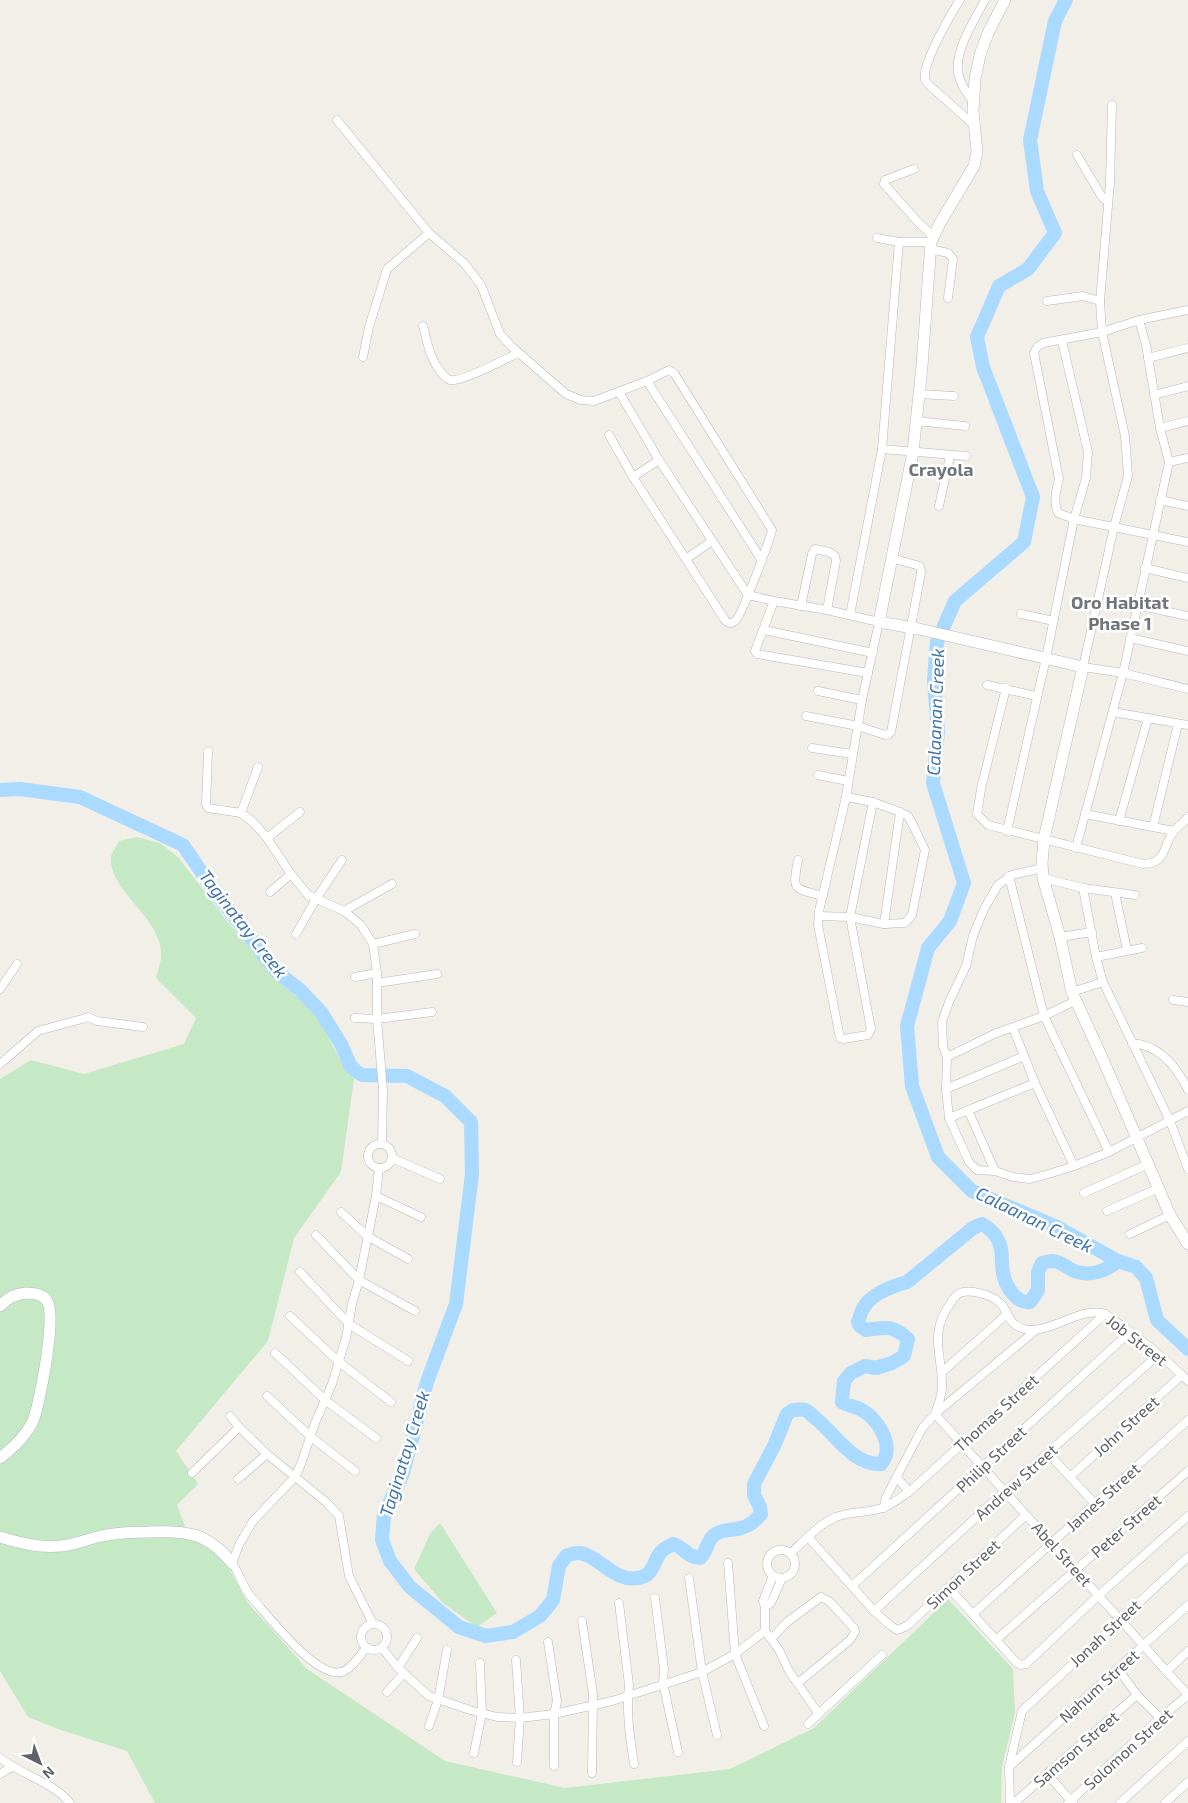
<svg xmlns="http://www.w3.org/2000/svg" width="1188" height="1803" font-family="'Exo 2',sans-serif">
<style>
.green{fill:#c5e8c5}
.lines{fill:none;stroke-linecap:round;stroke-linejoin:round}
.river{stroke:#aadaff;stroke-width:14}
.street-casing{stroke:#b5b8bc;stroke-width:9}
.secondary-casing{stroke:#b6babf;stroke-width:12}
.street{stroke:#fff;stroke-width:8}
.secondary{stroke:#fff;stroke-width:11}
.labels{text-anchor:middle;stroke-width:5;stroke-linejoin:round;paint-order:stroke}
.street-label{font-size:16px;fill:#5f6368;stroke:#fff}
.neighbourhood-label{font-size:18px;font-weight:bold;fill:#70757a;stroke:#fff}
.water-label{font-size:18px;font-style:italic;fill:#4174aa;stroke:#fff}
</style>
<rect width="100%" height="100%" fill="#f1efe8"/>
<g class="green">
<path d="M137,837L160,843L178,857L231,926L268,970L282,985L307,1005L321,1024L343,1065L354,1079L341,1172L294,1238L268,1341L176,1451L198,1484L177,1505L190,1540L209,1545L222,1555L247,1602L307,1669L445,1761L565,1788L730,1769L814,1728L948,1599L1013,1669L1015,1712L1002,1767L1001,1803H155L127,1751L58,1729L28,1717L0,1671V1079L31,1060L84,1074L184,1044L196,1018L156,978C158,970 162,960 161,952C160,918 109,890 111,858C111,853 117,846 119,841Z"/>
<polygon points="440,1523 497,1613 477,1627 443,1603 414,1569 430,1534"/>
</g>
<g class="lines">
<g class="river">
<polyline points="1066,0 1055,21 1030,140 1037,191 1055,233 1028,269 999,286 977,337 983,367 1033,497 1024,542 955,601 937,642 934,680 938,732 933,783 964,883 950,921 928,948 907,1026 912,1086 938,1157 972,1191 1057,1227 1118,1261 1136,1267 1146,1278 1157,1320 1188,1349"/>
<path d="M0,790L20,789L80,797L183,845L215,892L277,972L300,990L321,1012L341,1044L350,1065L356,1071L362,1075L407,1076L445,1096L471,1122L472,1174L456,1304L427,1382L403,1473L384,1515L382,1540L390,1561L410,1587L459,1627L486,1636L513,1632L540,1616L553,1600L559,1566L566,1556C569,1555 574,1553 578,1553C598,1553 615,1586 642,1577C653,1574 654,1561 660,1553C663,1549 669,1546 673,1544C684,1547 688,1558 700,1558C707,1552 707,1541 714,1535C723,1528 732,1531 741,1528C749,1526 756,1520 761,1514L760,1507L754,1495V1484L774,1446L787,1414L793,1410C796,1410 802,1409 805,1410C808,1411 812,1415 814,1417C835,1433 852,1465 881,1464C896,1447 878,1418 860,1409C854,1406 848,1406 842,1402L844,1381L851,1373L865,1366L876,1368L892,1363L904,1356L908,1339C893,1325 886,1327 866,1330L860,1326L858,1322C860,1317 861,1311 864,1307C872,1293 893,1286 907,1282L973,1228L982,1224C991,1229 997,1235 1000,1245C1003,1254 1001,1263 1003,1273C1005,1285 1016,1304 1030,1302L1038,1290V1272L1042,1263C1058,1257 1061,1265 1074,1271C1090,1277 1106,1271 1118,1261"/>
</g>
<defs>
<g id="street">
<path d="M960,0C950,15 926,58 925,74C924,79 926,81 929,85L974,125"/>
<path d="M973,102C967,93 959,83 958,72C955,49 975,19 985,0"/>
<polyline points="1112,105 1110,182 1100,301 1102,332 1125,436 1128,476 1114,527 1083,667 1123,673 1188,689"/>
<path d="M337,120L429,233L464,263L481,285L500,334L511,346L566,394L581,400L594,401L647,381L669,370L674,373L772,530C769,542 742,616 735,621C731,625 728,623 725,620L633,477L609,435"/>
<polyline points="1077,155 1102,197 1108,202"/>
<polyline points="914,169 885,180 884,184 918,222 933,236"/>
<polyline points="877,238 899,242 931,242"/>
<polyline points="930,249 948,253 953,259 948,298"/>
<polyline points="1047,301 1083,296 1100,301"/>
<path d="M1188,310L1139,320L1102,332L1043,343L1037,347L1034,353L1059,479C1056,491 1053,501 1058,513L1074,519L1188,542"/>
<path d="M423,326C426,336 428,350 433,359C436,366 443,377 450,380C461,383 505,359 518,353"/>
<polyline points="363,357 369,327 387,269 429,233"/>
<polyline points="1148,358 1188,348"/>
<polyline points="647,381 761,559"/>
<polyline points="619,392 659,460 748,595 774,601 827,610 879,622 862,700 846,797 819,911 818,925 840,1038 843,1039 868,1035 871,1029 850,917 873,802"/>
<polyline points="919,394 954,396"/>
<polyline points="1154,395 1188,386"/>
<polyline points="916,421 965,426"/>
<polyline points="1160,428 1188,421"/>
<polyline points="882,449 966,456"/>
<polyline points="1169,462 1188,458"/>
<polyline points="633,477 659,460"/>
<polyline points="1160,500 1188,506"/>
<polyline points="939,506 950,456"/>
<polyline points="686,559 712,541"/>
<polyline points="1145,568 1188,578"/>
<polyline points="774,601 755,651 757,654 868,673"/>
<polyline points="1137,605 1188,616"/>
<polyline points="801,606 812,554 815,549 829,552 835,556 836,561 827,610"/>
<polyline points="1021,614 1054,621"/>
<polyline points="850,615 882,449 899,242"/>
<polyline points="764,630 873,653"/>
<polyline points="1130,638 1188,651"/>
<polyline points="987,685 1036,696"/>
<path d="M1006,688L981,789L977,814L988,825L1143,864C1168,863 1162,846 1174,831C1178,826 1184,823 1188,817"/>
<polyline points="818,691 862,700"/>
<polyline points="1113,712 1188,725"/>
<polyline points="806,716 858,726 885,735 889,734 891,732 921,573 920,566 891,558"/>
<polyline points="812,748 852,754"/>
<polyline points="208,752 206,804 208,808 241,813 253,822 267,838 291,874 308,895 344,911 361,925 373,944 377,973 377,1019 383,1090 382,1144"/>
<polyline points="818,775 848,781"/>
<polyline points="241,813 258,767"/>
<polyline points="1085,814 1174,831"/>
<polyline points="1119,821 1148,718"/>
<polyline points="1153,827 1178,724"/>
<polyline points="1007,831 1046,658 1074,519 1086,478 1088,452 1062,341"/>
<polyline points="267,838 300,812"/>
<polyline points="1076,848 1123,673 1169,462 1160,428 1146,345 1139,320"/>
<path d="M798,860C792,891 793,888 823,896"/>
<polyline points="1042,868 1012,875 998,885 984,909 973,936 966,966 949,1002 942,1022 943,1046 947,1057 946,1089 949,1118 969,1162 977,1170 995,1171 1013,1177 1030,1179 1045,1175 1074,1166 1109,1152 1188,1111"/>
<polyline points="1009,876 1044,1016 1109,1152"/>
<polyline points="1043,878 1083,888 1135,895"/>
<polyline points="1083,888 1096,957 1103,982 1170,1121 1188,1169"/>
<polyline points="270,892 291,874"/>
<polyline points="1115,893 1127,950"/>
<polyline points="344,911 392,884"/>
<polyline points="819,916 850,917 884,924 905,923 912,915 925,850 912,823 908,816 900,812 873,802 846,797"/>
<polyline points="884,924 900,812"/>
<polyline points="296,934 316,899 342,860"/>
<polyline points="1060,937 1092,932"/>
<polyline points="373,944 415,934"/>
<polyline points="1096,957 1142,948"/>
<polyline points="355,977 377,973"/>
<polyline points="377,983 437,974"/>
<polyline points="0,989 17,964"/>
<polyline points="1072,992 1103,982"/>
<polyline points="1173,1000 1188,1002"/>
<polyline points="355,1018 377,1019 432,1012"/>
<polyline points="1013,1028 1035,1083 1074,1166"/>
<path d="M1132,1043C1159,1045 1177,1067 1188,1090"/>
<polyline points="947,1057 994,1034 1044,1016 1075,1001"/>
<polyline points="0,1064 38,1031 82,1019 88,1017 97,1021 143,1027"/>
<polyline points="946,1089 1024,1056"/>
<polyline points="968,1110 995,1171"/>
<polyline points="949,1118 1035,1083"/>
<circle cx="380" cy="1156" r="12"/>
<polyline points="392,1158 440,1179"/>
<polyline points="1084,1193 1148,1164"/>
<polyline points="376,1196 421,1217"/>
<polyline points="1107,1211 1159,1188"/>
<polyline points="341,1212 367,1236 408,1259"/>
<polyline points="1130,1234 1170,1215"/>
<polyline points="316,1235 359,1280 415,1311"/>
<polyline points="300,1272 349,1324 408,1361"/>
<polyline points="290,1316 339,1362 391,1402"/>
<polyline points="275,1353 325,1400 376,1438"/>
<polyline points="942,1372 1006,1315"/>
<polyline points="267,1396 311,1437 355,1471"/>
<path d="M935,1414C938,1406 941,1397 942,1389C943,1358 929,1335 948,1307C951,1303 953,1298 957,1295C965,1287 992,1295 999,1302C1010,1312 1007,1324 1024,1329C1040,1334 1066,1319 1083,1314C1089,1313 1098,1311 1105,1314C1110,1317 1116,1322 1121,1325C1144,1342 1168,1361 1188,1381"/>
<polyline points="935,1414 1188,1695"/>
<polyline points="230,1416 239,1427 267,1454 326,1502 339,1516 349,1576 373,1624"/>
<polyline points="1048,1453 1095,1504"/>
<polyline points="192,1473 239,1427"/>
<polyline points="897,1477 909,1492"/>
<polyline points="1070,1477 1182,1375"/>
<polyline points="238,1479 267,1454"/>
<polyline points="884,1508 886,1497 923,1427 935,1414 1036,1330"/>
<polyline points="808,1537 874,1611 891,1626 897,1630 907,1626 1026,1515"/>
<circle cx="781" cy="1564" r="14"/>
<path d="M791,1553C805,1540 818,1525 836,1517C851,1511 868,1513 882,1508C892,1505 901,1497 909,1492L1105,1314"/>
<polyline points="728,1563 735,1654 764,1726"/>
<polyline points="773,1576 763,1601 765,1607 765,1631 779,1650 789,1671 818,1713"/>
<polyline points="689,1578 702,1672 717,1735"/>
<polyline points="852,1586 1130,1332"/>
<polyline points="949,1588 1016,1662 1021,1665 1026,1664 1099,1595 1188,1516"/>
<polyline points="655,1598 664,1669 663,1683 678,1752"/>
<path d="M619,1603L629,1685C626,1712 630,1738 634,1764"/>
<polyline points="765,1607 771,1603 782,1578"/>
<polyline points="874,1611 1005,1491 1158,1355"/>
<polyline points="973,1614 1188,1420"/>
<polyline points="582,1621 593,1694 592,1773"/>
<circle cx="374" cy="1637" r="13"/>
<polyline points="771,1639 787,1622 821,1597 829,1601 854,1628 855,1632 850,1640 798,1683"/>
<polyline points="996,1640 1188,1471"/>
<polyline points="548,1642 557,1701 554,1714 554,1766"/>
<path d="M366,1648C360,1655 351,1670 341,1672C315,1678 268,1615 251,1597C242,1586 240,1574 232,1563L239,1545L253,1521L295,1477L301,1464L315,1423L332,1384L346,1338L352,1304L359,1280L376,1196L379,1168"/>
<polyline points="382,1648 398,1668 429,1696 470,1710 497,1717 520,1718 554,1714 612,1701 702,1672 735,1654 765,1631"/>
<polyline points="516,1660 520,1718 517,1762"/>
<polyline points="398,1668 417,1638"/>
<polyline points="1118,1669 1137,1695 1160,1718"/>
<polyline points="1167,1671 1188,1651"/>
<polyline points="387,1692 403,1674"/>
<polyline points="808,1724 882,1655"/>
<polyline points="429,1726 438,1700 447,1650"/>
<polyline points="474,1753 482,1713 480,1663"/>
<path d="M0,1758C22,1775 53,1782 70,1803"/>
<polyline points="1009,1767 1188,1605"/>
<polyline points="0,1774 12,1767"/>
<polyline points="1047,1774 1073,1803"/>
<polyline points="1010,1803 1009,1767 1022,1711 1188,1557"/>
<polyline points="1014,1803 1137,1695"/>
<polyline points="1068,1803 1160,1718 1188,1695"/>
<polyline points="1120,1803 1188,1741"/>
<polyline points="1165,1803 1188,1782"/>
</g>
<g id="secondary">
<polyline points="1005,0 988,33 980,55 975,79 973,111 977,152 974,166 940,223 931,242 922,366 913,452 879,622 919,629 1083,667 1044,839 1042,863 1043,878 1060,937 1072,992 1104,1062 1170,1215 1188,1244"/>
<path d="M0,1306C7,1298 16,1294 26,1293C34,1293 43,1294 47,1301C57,1314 40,1403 33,1421C26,1436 13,1448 0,1458"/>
<path d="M0,1537C20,1543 39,1548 60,1546C74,1545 88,1539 101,1536C117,1533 132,1532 147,1532C186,1531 206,1531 232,1563"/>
</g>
</defs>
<use href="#street" class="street-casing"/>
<use href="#secondary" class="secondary-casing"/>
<use href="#street" class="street"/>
<use href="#secondary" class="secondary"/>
</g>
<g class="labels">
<g class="street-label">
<text transform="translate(1137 1340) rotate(38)" y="6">Job Street</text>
<text transform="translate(996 1413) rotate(-42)" y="6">Thomas Street</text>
<text transform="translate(1126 1426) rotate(-42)" y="6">John Street</text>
<text transform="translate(991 1459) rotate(-43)" y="6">Philip Street</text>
<text transform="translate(1016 1482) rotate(-42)" y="6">Andrew Street</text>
<text transform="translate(1103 1497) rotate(-42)" y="6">James Street</text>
<text transform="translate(1126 1526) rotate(-41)" y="6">Peter Street</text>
<text transform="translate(1062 1554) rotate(48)" y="6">Abel Street</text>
<text transform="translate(963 1574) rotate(-43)" y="6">Simon Street</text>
<text transform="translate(1105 1633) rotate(-43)" y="6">Jonah Street</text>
<text transform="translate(1099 1686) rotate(-42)" y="6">Nahum Street</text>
<text transform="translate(1076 1749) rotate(-41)" y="6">Samson Street</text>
<text transform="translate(1128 1749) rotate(-42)" y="6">Solomon Street</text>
</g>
<g class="neighbourhood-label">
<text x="941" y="476">Crayola</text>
<text x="1120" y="609">Oro Habitat<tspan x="1120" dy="21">Phase 1</tspan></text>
</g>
<g class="water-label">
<text transform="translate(936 712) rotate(-88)" y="6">Calaanan Creek</text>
<text transform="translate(243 924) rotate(52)" y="6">Taginatay Creek</text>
<text transform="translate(1034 1220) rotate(26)" y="6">Calaanan Creek</text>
<text transform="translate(405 1454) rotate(-73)" y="6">Taginatay Creek</text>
</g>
</g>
<g transform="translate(40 1763) rotate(138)" stroke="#ffffff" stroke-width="4" paint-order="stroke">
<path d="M0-4L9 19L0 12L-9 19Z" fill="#5f6368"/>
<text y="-8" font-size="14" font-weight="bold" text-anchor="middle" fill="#5f6368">N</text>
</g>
</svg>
